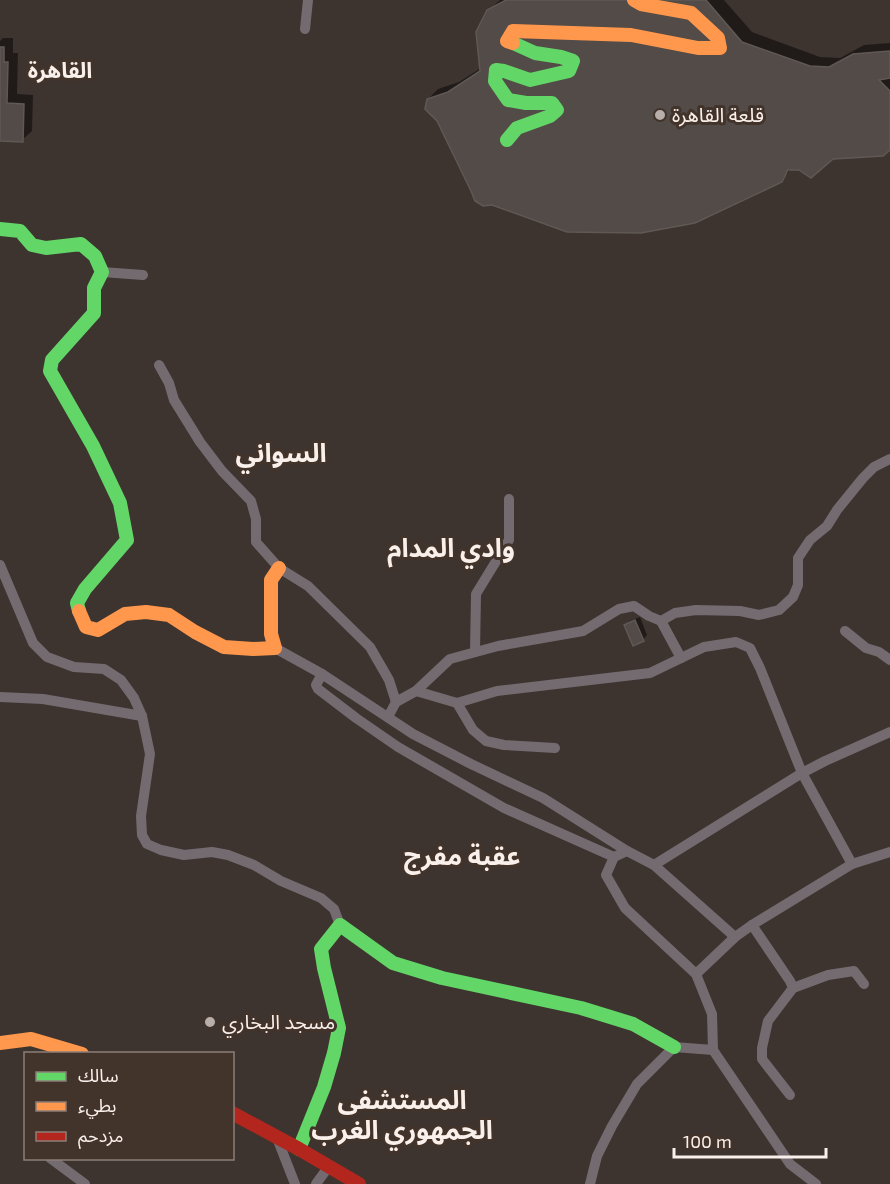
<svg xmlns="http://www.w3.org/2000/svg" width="890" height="1184" font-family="'Exo 2','Noto Sans Arabic',sans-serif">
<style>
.shadow{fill:#0007}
.building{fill:#524b47;stroke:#5f5854;stroke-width:1.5}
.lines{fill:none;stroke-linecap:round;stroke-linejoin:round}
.street{stroke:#746b71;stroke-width:10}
.fast{stroke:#63d668;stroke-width:14}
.slow{stroke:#ff974d;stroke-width:14}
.jam{stroke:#b3261e;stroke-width:14}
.poi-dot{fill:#b8aeaa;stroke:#42332b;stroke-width:2}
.labels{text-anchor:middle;stroke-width:6;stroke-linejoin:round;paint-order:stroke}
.poi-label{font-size:20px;fill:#faf0eb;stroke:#42332b;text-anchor:start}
.quarter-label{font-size:22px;font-weight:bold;fill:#faf0eb;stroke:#42332b}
.district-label{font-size:26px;font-weight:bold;fill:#faf0eb;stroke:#42332b}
</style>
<rect width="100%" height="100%" fill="#3d3430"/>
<g class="shadow">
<polygon points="500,0 724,0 752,32 820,57 840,58 864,45 890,43 890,149 832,158 799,168 792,168 781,181 428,99 438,89 459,82 481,68 488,11"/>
<polygon points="3,38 13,38 13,53 18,53 17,94 33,95 32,131 22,140 0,128 0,41"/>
<polygon points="640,617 647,635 643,640 626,625 630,621"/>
</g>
<g class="building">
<polygon points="506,0 706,0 742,42 810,66 829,67 853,54 890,51 890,78 879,80 890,91 890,150 883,156 833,159 811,178 799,170 788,170 782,182 695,223 641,233 567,232 492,205 483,206 475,201 471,191 437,121 425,109 427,99 448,92 480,71 476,32 487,10"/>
<polygon points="0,47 4,47 4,62 8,62 7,103 24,104 23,142 0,141"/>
<polygon points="635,620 644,641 633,646 624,625"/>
</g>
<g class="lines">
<g class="street">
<polyline points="305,29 308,0"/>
<polyline points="102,272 143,275"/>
<polyline points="159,365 169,383 174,400 200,442 222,471 251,501 256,519 256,542 279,568 308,586 370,647 389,680 396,702"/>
<polyline points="0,565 33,643 47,657 74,667 104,669 121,680 134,698 142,716 150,754 141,816 142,835 147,844 161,850 184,855 212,852 228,855 254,865 281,881 321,898 334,909 340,925"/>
<polyline points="661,621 675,613 696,610 740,611 759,615 779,610 793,597 798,585 798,558 810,540 827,526 837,510 863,478 874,467 890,459"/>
<polyline points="845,631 866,648 879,652 890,660"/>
<polyline points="275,648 322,674 413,734 471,764 543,798 627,851 654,865 735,937"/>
<polyline points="475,652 476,594 509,540 509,499"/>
<polyline points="322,674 316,685 318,689 356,718 398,747 504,808 614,857"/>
<polyline points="416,691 457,703 497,691 650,673 704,647 736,642 750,648 760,668 802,773 852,864"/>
<polyline points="0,697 43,699 142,716"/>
<polyline points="457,703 473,730 486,741 504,745 555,748"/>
<polyline points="388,717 396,702 416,691 450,659 498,646 583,631 619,609 634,606 649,616 661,621 681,658"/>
<polyline points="627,851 614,857 606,875 625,908 696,974 712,1014 713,1050 790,1164 816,1184"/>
<polyline points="654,865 802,773 825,761 890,732"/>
<polyline points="752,925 790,981 793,988 768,1021 762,1048 762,1059 790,1095"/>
<polyline points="696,974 735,937 752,925 852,864 890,852"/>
<polyline points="793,988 828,975 854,971 864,984"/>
<polyline points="277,1138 295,1184"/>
<polyline points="50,1158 85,1184"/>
<polyline points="316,1184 329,1166"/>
<polyline points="590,1184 597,1156 612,1126 637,1084 674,1047 713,1050"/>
</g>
<g class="fast">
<polyline points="507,140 517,128 550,116 557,110 552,103 526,103 508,100 495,81 496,70 504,71 530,80 569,71 573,61 561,57 535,53 513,43"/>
<polyline points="0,229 20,231 32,245 46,248 81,244 95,256 102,272 94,288 94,313 52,360 50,371 93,446 120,503 127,540 85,589 77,603 79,611"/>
<polyline points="299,1149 324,1087 334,1053 339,1028 324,968 321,949 340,925 393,963 442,978 581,1008 633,1024 674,1047"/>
</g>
<g class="slow">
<polyline points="513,43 507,41 513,31 631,35 698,48 720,48 718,38 691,13 641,4 634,0"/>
<polyline points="79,611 86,627 98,630 125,614 146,612 169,615 195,632 224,647 253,649 275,648 271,634 271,580 279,568"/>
<polyline points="0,1043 31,1039 82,1054"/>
</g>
<polyline class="jam" points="232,1113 299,1149 359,1184"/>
</g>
<g class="poi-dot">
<circle cx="660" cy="115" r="6"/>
<circle cx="210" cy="1022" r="6"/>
</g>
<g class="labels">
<g class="poi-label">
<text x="672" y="122">قلعة القاهرة</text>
<text x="222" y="1029">مسجد البخاري</text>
</g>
<g class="quarter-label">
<text x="60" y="78">القاهرة</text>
</g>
<g class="district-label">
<text x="281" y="462">السواني</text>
<text x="451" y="557">وادي المدام</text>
<text x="462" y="865">عقبة مفرج</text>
<text x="402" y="1109">المستشفى<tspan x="402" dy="30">الجمهوري الغرب</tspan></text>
</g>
</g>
<rect x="24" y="1052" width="210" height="108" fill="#42332b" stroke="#8c7f78" stroke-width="1.5"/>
<rect x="36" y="1072" width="30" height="9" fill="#63d668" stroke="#8c7f78" stroke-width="1.5"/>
<text x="78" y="1082" font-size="18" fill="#faf0eb">سالك</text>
<rect x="36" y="1102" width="30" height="9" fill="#ff974d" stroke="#8c7f78" stroke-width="1.5"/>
<text x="78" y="1112" font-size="18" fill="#faf0eb">بطيء</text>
<rect x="36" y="1132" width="30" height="9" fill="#b3261e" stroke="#8c7f78" stroke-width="1.5"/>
<text x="78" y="1142" font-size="18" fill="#faf0eb">مزدحم</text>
<path d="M674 1148v9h152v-9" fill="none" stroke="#faf0eb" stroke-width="3"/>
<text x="683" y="1148" font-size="18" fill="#faf0eb" stroke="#42332b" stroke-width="4.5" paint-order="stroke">100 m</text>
</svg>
